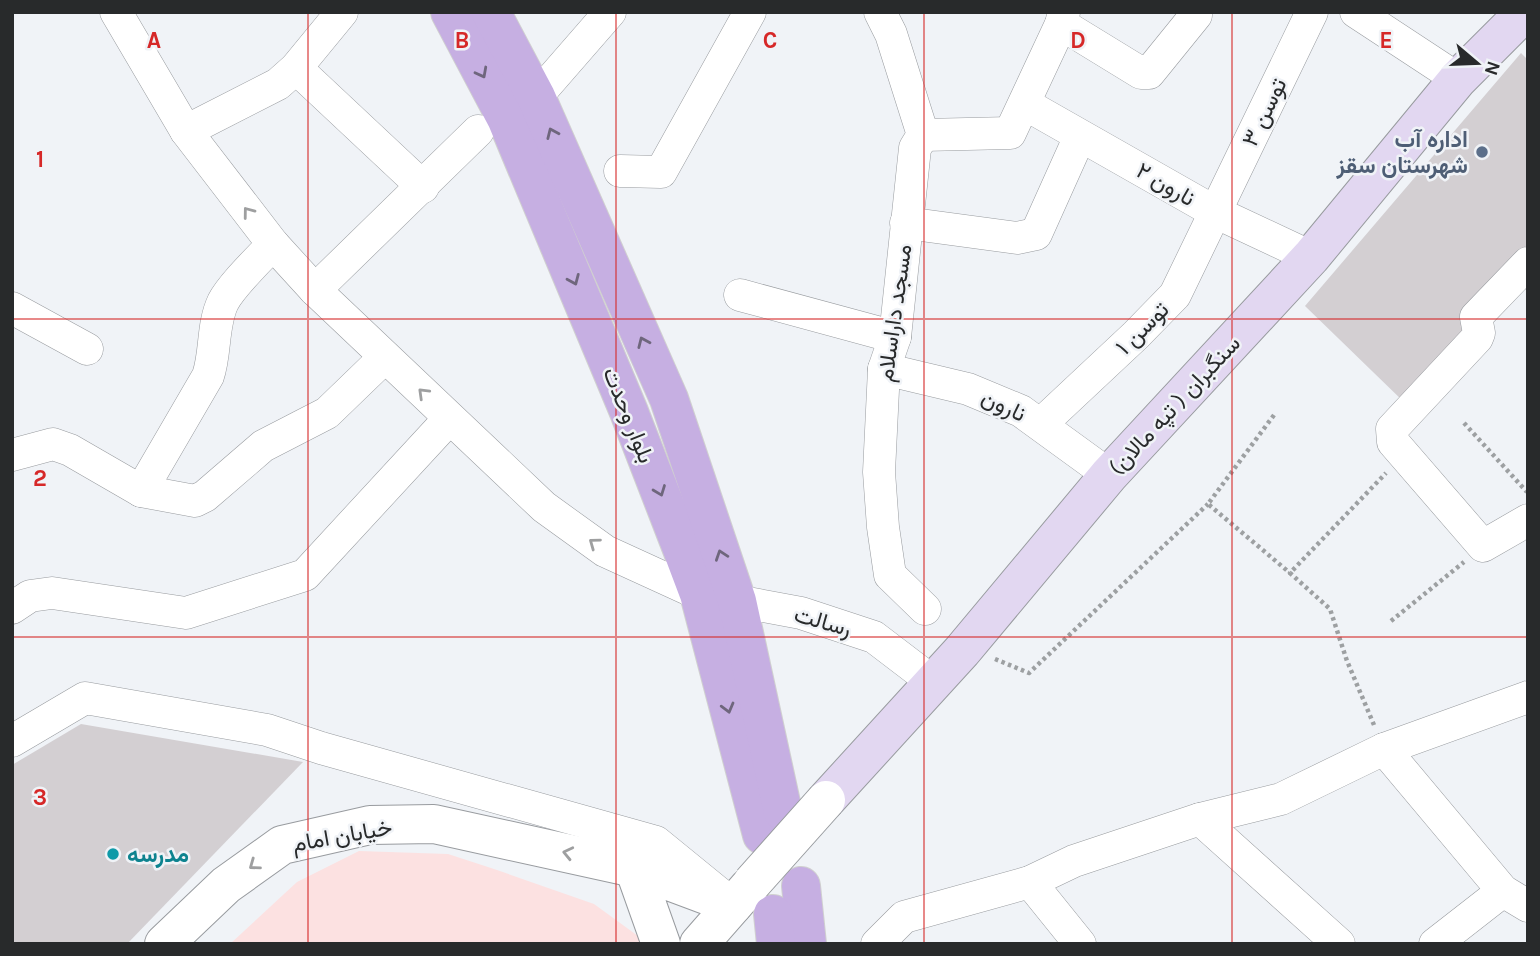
<svg xmlns="http://www.w3.org/2000/svg" width="1540" height="956" font-family="Karla,Vazirmatn,sans-serif">
<style>
.education{fill:#fce1e1}
.building{fill:#d3cfd2}
.lines{fill:none;stroke-linecap:round;stroke-linejoin:round}
.minor-casing{stroke:#989b9f;stroke-width:33}
.tertiary-casing{stroke:#989b9f;stroke-width:40}
.secondary-casing{stroke:#989b9f;stroke-width:40}
.primary-casing{stroke:#d0d0d0;stroke-width:40}
.path{stroke:#9da0a2;stroke-width:4.5;stroke-dasharray:3.5 3.5;stroke-linecap:butt}
.minor{stroke:#fff;stroke-width:32}
.tertiary{stroke:#fff;stroke-width:38}
.secondary{stroke:#e2d7f1;stroke-width:38}
.primary{stroke:#c6afe2;stroke-width:38}
.tertiary-bridge-casing{stroke:#989b9f;stroke-width:40;stroke-linecap:butt}
.tertiary-bridge{stroke:#fff;stroke-width:38}
.oneway{stroke:#6f667d}
.oneway2{stroke:#9e9fa0}
.grid{fill:none;stroke:#d62828;stroke-width:2;stroke-opacity:0.55}
.service-dot{fill:#5c6f8a;stroke:#f0f3f7;stroke-width:2.5}
.culture-dot{fill:#0f9aa8;stroke:#f0f3f7;stroke-width:2.5}
.labels{text-anchor:middle;stroke-width:5;stroke-linejoin:round;paint-order:stroke}
.street-label{font-size:23px;fill:#282a2b;stroke:#f0f3f7}
.service-label{font-size:23px;font-weight:bold;fill:#4e5e75;stroke:#f0f3f7;text-anchor:end}
.culture-label{font-size:23px;font-weight:bold;fill:#0d838f;stroke:#f0f3f7;text-anchor:start}
.grid-label{font-size:23px;text-anchor:middle;font-weight:bold;fill:#d62828;stroke:#f0f3f7;stroke-width:5;stroke-linejoin:round;paint-order:stroke}
</style>
<rect width="100%" height="100%" fill="#f0f3f7"/>
<polygon class="education" points="359,851 448,854 494,869 594,904 649,944 230,944 297,882"/>
<g class="building">
<polygon points="1521,53 1528,60 1528,244 1462,318 1472,332 1406,404 1305,306"/>
<polygon points="81,724 303,762 127,944 12,944 12,765"/>
</g>
<g class="lines">
<defs>
<g id="minor">
<polyline points="116,12 186,131 273,244 315,290 544,507 605,551 699,594 801,613 874,637 933,682"/>
<polyline points="880,12 891,34 923,135 915,148 895,337 884,369 879,472 883,527 890,575 925,609"/>
<polyline points="1356,12 1458,79"/>
<polyline points="1061,24 1141,73 1149,73 1196,15"/>
<polyline points="296,68 423,187"/>
<polyline points="536,97 610,12"/>
<polyline points="1025,104 1215,212 1311,257"/>
<polyline points="186,131 278,84 296,68 342,12"/>
<polyline points="923,135 1010,133 1061,24 1064,12"/>
<polyline points="620,171 661,172 750,12"/>
<polyline points="906,223 1017,238 1036,234 1080,136"/>
<polyline points="1528,263 1476,317 1479,333 1477,338 1392,429 1393,442 1483,546 1528,520"/>
<polyline points="315,290 478,131"/>
<polyline points="740,295 895,337"/>
<polyline points="12,308 87,349"/>
<polyline points="884,369 968,389 1021,411 1109,475"/>
<polyline points="1041,424 1136,335 1175,295 1312,12"/>
<polyline points="12,455 53,444 70,450 141,491 195,501 205,496 263,446 327,413 385,357"/>
<path d="M141,491L208,376C216,353 212,325 223,302C232,285 259,259 273,244"/>
<polyline points="12,608 30,596 52,593 186,613 305,575 449,419"/>
<polyline points="12,741 85,698 267,730 321,748 656,842 721,895"/>
<polyline points="1384,749 1503,891 1528,906"/>
<polyline points="1200,819 1339,944"/>
<polyline points="1030,882 1080,944"/>
<polyline points="877,944 904,917 1030,882 1074,861 1200,819 1281,799 1384,749 1528,697"/>
<polyline points="1435,944 1503,891"/>
</g>
<g id="tertiary">
<polyline points="164,944 226,885 282,845 370,825 434,824 634,868"/>
<polyline points="661,944 634,868 733,905"/>
<polyline points="699,944 749,887"/>
</g>
<polyline id="secondary" points="826,800 962,651 1109,475 1311,257 1458,79 1525,12"/>
<g id="primary">
<polyline points="450,12 506,118 629,412 682,549 699,594 762,835"/>
<polyline points="491,12 536,97 669,399 737,601 783,812"/>
<polyline points="801,886 807,944"/>
<polyline points="773,914 776,944"/>
</g>
</defs>
<use href="#minor" class="minor-casing"/>
<use href="#tertiary" class="tertiary-casing"/>
<use href="#secondary" class="secondary-casing"/>
<use href="#primary" class="primary-casing"/>
<g class="path">
<polyline points="1274,415 1208,504 1290,573"/>
<polyline points="1464,423 1527,492"/>
<polyline points="1391,621 1464,562"/>
<polyline points="995,659 1029,673 1208,504"/>
<polyline points="1374,725 1347,661 1330,609 1290,573 1386,473"/>
</g>
<use href="#minor" class="minor"/>
<use href="#tertiary" class="tertiary"/>
<use href="#secondary" class="secondary"/>
<use href="#primary" class="primary"/>
<defs>
<polyline id="tertiary-bridge" points="752,883 826,800"/>
</defs>
<use href="#tertiary-bridge" class="tertiary-bridge-casing"/>
<use href="#tertiary-bridge" class="tertiary-bridge"/>
</g>
<defs><path id="oneway-chevron" d="M-2-3.5L2.5 0L-2 3.5" fill="none" stroke-width="1.6" stroke-linecap="round" stroke-linejoin="round" transform="scale(1.75)"/></defs>
<g class="oneway">
<use href="#oneway-chevron" transform="translate(482 73) rotate(62)"/>
<use href="#oneway-chevron" transform="translate(552 133) rotate(-114)"/>
<use href="#oneway-chevron" transform="translate(574 280) rotate(67)"/>
<use href="#oneway-chevron" transform="translate(643 342) rotate(-114)"/>
<use href="#oneway-chevron" transform="translate(660 491) rotate(69)"/>
<use href="#oneway-chevron" transform="translate(721 555) rotate(-109)"/>
<use href="#oneway-chevron" transform="translate(728 708) rotate(75)"/>
</g>
<g class="oneway2">
<use href="#oneway-chevron" transform="translate(248 212) rotate(-127)"/>
<use href="#oneway-chevron" transform="translate(423 393) rotate(-136)"/>
<use href="#oneway-chevron" transform="translate(594 543) rotate(-144)"/>
<use href="#oneway-chevron" transform="translate(568 853) rotate(-167)"/>
<use href="#oneway-chevron" transform="translate(254 865) rotate(144)"/>
</g>
<path class="grid" d="M308,12V944M616,12V944M924,12V944M1232,12V944M12,319H1528M12,637H1528"/>
<circle class="service-dot" cx="1482" cy="152" r="7"/>
<circle class="culture-dot" cx="113" cy="854" r="7"/>
<g class="labels">
<g class="street-label">
<text transform="translate(1264 112) rotate(-64)" y="8">توسن ۳</text>
<text transform="translate(1166 184) rotate(30)" y="8">نارون ۲</text>
<text transform="translate(894 313) rotate(-82)" y="8">مسجد داراسلام</text>
<text transform="translate(1142 328) rotate(-45)" y="8">توسن ۱</text>
<text transform="translate(1004 405) rotate(26)" y="8">نارون</text>
<text transform="translate(1174 405) rotate(-47)" y="8">سنگبران ( تپه مالان)</text>
<text transform="translate(629 415) rotate(68)" y="8">بلوار وحدت</text>
<text transform="translate(823 621) rotate(16)" y="8">رسالت</text>
<text transform="translate(342 835) rotate(-10)" y="8">خیابان امام</text>
</g>
<g class="service-label">
<text x="1468" y="147">اداره آب<tspan x="1468" dy="26">شهرستان سقز</tspan></text>
</g>
<g class="culture-label">
<text x="127" y="862">مدرسه</text>
</g>
</g>
<g class="grid-label">
<text x="154" y="48">A</text>
<text x="462" y="48">B</text>
<text x="770" y="48">C</text>
<text x="1078" y="48">D</text>
<text x="1386" y="48">E</text>
<text x="40" y="167">1</text>
<text x="40" y="486">2</text>
<text x="40" y="805">3</text>
</g>
<rect width="1540" height="956" fill="none" stroke="#282a2b" stroke-width="28"/>
<g transform="translate(1477 63) rotate(109)" stroke="#f0f3f7" stroke-width="5" paint-order="stroke">
<path d="M0-5L12 26L0 18L-12 26Z" fill="#282a2b"/>
<text y="-10" font-size="19" font-weight="bold" text-anchor="middle" fill="#282a2b">N</text>
</g>
</svg>
